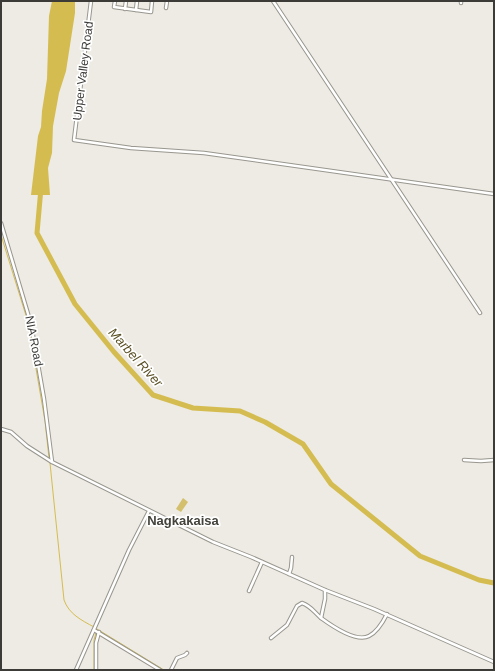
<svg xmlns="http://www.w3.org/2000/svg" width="495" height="671" font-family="Helvetica,sans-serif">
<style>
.green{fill:#d3bf6c}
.water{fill:#d5bc50}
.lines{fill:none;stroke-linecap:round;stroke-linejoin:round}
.stream{stroke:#d5bc50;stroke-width:1}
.river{stroke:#d5bc50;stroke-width:5}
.street-casing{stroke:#98968e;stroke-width:4.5}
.street{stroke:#fff;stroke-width:2.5}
.labels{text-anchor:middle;stroke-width:3.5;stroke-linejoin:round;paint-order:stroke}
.street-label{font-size:12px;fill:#3c3b38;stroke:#fff}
.water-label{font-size:13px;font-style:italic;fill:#594e22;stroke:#fff}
.neighbourhood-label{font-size:13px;font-weight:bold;fill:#43423b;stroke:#fff}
</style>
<rect width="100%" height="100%" fill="#edebe3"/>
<polygon class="green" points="183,498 188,502 181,512 176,509"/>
<polygon class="water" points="52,1 75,1 75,13 66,71 59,93 53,126 52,153 48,168 50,195 31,195 38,136 41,127 42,111 47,79 49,16"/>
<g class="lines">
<g class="stream">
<polyline points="1,235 28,322 45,421 49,458"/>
<path d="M50,463L64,600C69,614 81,620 94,627"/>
<polyline points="97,629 164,670"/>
<polyline points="94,670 94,640 96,633"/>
</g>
<polyline class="river" points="41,188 37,233 75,304 114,352 153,395 193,408 240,411 265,422 303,444 331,484 420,556 479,580 494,583"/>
<defs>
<g id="street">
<polyline points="91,1 74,140 131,148 204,153 494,194"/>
<polyline points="115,1 114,7 151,12 152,1"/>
<polyline points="273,1 480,313"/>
<polyline points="461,3 461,1"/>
<polyline points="166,8 167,1"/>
<polyline points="125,9 126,1"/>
<polyline points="136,10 137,1"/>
<polyline points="1,223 31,324 44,399 52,462"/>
<polyline points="1,429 11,432 27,446 52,462 213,542 251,557 325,590 374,609 494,662"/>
<polyline points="464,460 481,461 494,460"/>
<polyline points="289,574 291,568 292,557"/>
<polyline points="249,591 262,562"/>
<polyline points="321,618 325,599 325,590"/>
<polyline points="94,630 160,670"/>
<path d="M271,638L287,625L297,606L302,603C311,606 314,612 321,618C332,626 356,643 369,636C377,632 383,622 387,614"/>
<polyline points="76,670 129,550 149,511"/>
<polyline points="96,670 96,643 99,632"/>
<polyline points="171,670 177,658 185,655 187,653"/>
</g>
</defs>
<use href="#street" class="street-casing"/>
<use href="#street" class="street"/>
</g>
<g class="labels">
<g class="street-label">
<text transform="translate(83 71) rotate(-83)" y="4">Upper Valley Road</text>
<text transform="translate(34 341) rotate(79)" y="4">NIA Road</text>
</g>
<g class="water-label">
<text transform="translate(136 357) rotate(48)" y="5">Marbel River</text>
</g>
<g class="neighbourhood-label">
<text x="183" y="525">Nagkakaisa</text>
</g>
</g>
<rect width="495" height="671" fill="none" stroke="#3c3b38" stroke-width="4"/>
</svg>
